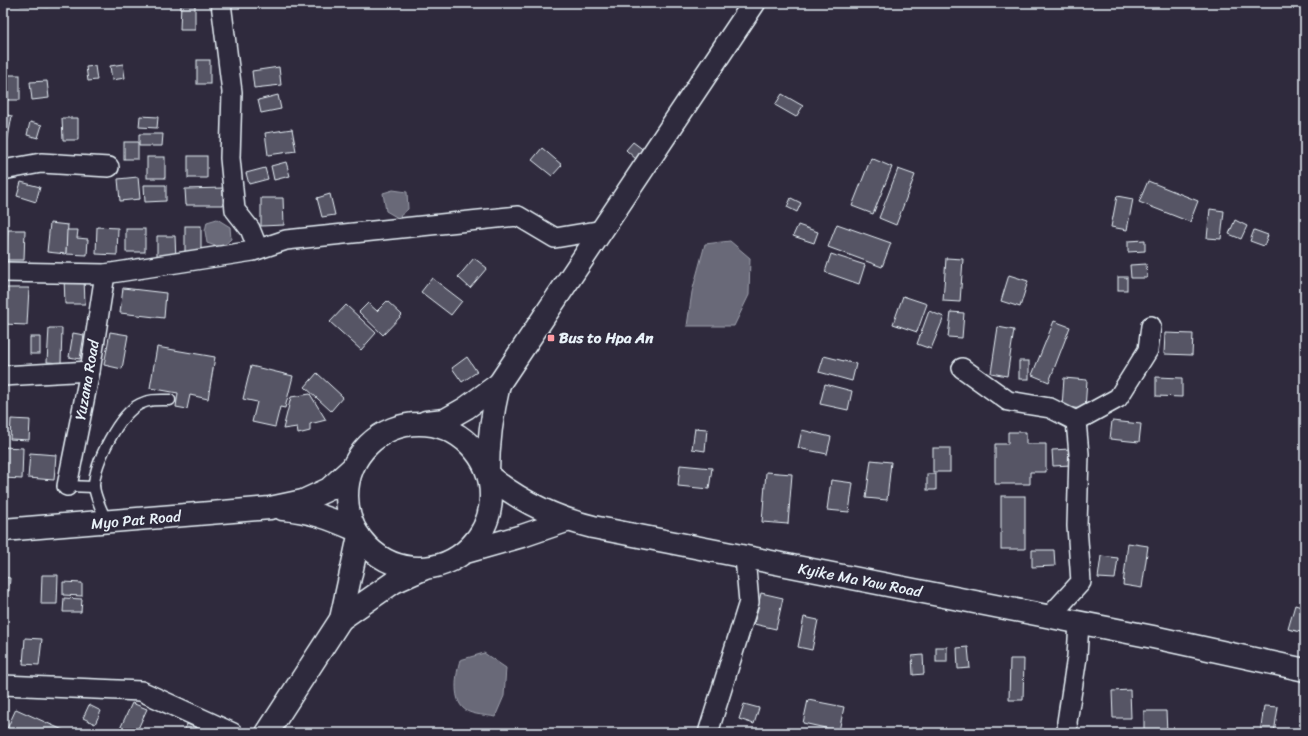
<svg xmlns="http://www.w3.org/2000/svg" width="1308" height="736" font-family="Sriracha,sans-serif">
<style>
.water{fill:#696978;stroke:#9c9fab}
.building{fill:#575565;stroke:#e8f1f8}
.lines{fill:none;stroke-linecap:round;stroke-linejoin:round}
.lane-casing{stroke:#e8f1f8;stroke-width:13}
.street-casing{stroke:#e8f1f8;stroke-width:22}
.secondary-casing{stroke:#e8f1f8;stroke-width:25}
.lane{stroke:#2f2a3d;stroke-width:10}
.street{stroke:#2f2a3d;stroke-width:19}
.secondary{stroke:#2f2a3d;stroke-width:22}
.poi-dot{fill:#ff9aa2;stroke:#2f2a3d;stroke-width:1.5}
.labels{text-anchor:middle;stroke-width:3;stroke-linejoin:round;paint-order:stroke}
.poi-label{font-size:15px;font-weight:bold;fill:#e8f1f8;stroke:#2f2a3d;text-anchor:start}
.street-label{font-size:15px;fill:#e8f1f8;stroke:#2f2a3d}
</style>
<rect width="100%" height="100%" fill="#2f2a3d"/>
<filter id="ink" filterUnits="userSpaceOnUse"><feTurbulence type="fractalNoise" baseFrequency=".025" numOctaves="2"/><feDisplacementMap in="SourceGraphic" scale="8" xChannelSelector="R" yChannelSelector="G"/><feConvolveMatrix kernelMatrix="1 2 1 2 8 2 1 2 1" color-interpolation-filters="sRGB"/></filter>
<g filter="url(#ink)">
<g class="water">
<polygon points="393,190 407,192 408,209 398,218 386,211 383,193"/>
<polygon points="217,219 230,227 231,239 221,248 207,243 205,231 207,222"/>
<polygon points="730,241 750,258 749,295 734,326 687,326 692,292 705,244"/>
<path d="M484,653L506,668L504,696L495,717C487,715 474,715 467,711C451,702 456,674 460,660Z"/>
</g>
<g class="building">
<polygon points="21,3 48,3 48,7 20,5"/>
<polygon points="181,3 195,3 195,30 180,30"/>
<rect x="239" y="3" width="20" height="4"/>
<rect x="197" y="60" width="13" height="24"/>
<polygon points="123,64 125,78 112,80 110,66"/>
<polygon points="95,66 97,80 88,81 86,67"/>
<polygon points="279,67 281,85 254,88 252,71"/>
<rect x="8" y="75" width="12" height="25"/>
<polygon points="47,81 49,98 32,100 30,82"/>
<polygon points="782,94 803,106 796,117 775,105"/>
<polygon points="278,95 281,109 261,113 258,100"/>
<polygon points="3,114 12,116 7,143 3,142"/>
<polygon points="140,116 158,117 157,128 139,127"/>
<polygon points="62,118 78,118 78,140 63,140"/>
<polygon points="30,122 42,125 38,138 27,135"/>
<polygon points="292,129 296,151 268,155 265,133"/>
<polygon points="139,134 163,134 162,146 139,146"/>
<rect x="124" y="142" width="14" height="17"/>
<polygon points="633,142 645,151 637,160 626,150"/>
<polygon points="542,148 562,165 552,176 532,160"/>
<rect x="188" y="156" width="19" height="22"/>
<rect x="147" y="157" width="18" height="21"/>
<polygon points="871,158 892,167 873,214 852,206"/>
<polygon points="286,162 290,176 274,180 271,166"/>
<polygon points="265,168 268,179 249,184 246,173"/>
<polygon points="898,169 915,175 896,225 879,218"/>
<polygon points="138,177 140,199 120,201 118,179"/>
<polygon points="1148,181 1198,201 1190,222 1139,202"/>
<polygon points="21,182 40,187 36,202 17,196"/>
<polygon points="144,185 166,185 166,201 145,202"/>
<polygon points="223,188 223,205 186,205 185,189"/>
<polygon points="330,194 335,215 322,217 317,198"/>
<polygon points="1117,196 1133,199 1127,230 1111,227"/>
<polygon points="261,198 283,198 284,225 261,226"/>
<polygon points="791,198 801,203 797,212 787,207"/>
<polygon points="1210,209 1224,211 1221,239 1207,238"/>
<polygon points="1235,220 1247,226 1241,239 1229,234"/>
<polygon points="50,223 68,225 66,254 47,252"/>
<polygon points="837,224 891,243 882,267 828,247"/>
<polygon points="798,225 818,232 814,243 793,236"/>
<rect x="185" y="226" width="16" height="26"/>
<polygon points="97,227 118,228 117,255 96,254"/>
<rect x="126" y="229" width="19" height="23"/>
<polygon points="8,230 25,230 24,260 6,260"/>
<polygon points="67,230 78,230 77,238 88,239 87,255 66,254"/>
<polygon points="1254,230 1268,235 1264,246 1250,241"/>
<polygon points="157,236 175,236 176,260 157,260"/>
<polygon points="1145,240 1145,251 1128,252 1128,241"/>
<polygon points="831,254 865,265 859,284 825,272"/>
<polygon points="474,258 487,268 470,288 458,277"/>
<polygon points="946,258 963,259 960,302 943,301"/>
<polygon points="1146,264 1147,278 1131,278 1130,265"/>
<polygon points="1009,275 1028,281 1020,307 1001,301"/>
<rect x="1118" y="277" width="9" height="13"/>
<polygon points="64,278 84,278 85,304 65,304"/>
<polygon points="432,278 462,301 451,315 421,292"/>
<polygon points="6,288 29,288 27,325 3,324"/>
<polygon points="123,288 166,293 164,318 120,313"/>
<polygon points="903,296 927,304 917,332 893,324"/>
<polygon points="387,301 402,315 383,335 359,312 368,303 377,311"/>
<polygon points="346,305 376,333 361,350 330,322"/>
<polygon points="929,311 944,317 931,349 917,344"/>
<polygon points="951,312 964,313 962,338 948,337"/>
<polygon points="1054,321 1070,327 1049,382 1032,375"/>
<polygon points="998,327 1014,330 1007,376 991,373"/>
<polygon points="49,328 62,328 61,363 47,362"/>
<rect x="3" y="329" width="4" height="37"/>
<polygon points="110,332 128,335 122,369 104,365"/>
<polygon points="73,333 84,335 80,359 69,357"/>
<polygon points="1165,333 1193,334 1192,355 1164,354"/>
<rect x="30" y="337" width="10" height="17"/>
<polygon points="157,347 215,357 208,399 190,395 187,409 176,407 178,393 150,388"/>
<polygon points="824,356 856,364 852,381 819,372"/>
<polygon points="467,357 477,372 462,382 452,368"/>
<rect x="1019" y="361" width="10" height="18"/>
<polygon points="251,366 293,376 285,408 280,407 275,427 252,422 257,402 243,399"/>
<polygon points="317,373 343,397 331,411 305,387"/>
<polygon points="1156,377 1182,378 1182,397 1156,396"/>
<polygon points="1064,378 1087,380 1085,409 1062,407"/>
<polygon points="825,384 852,391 848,410 820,404"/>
<polygon points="310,394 326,420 310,424 310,431 298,434 297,427 283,429 291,397"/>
<polygon points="11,419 30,420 29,440 10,439"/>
<polygon points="1112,421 1141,424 1139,442 1110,439"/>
<polygon points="695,428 707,429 705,451 692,449"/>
<polygon points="802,430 831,437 827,454 798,448"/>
<polygon points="1008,432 1026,432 1026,444 1046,444 1046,472 1030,472 1030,484 995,484 995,444 1008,444"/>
<polygon points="3,447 23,448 22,479 3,478"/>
<rect x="933" y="448" width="17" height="24"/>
<polygon points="1070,449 1071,465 1053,466 1052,450"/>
<polygon points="30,453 56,455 54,480 28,478"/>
<polygon points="871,460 891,462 887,500 866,498"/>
<polygon points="680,465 712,468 709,489 678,486"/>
<polygon points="766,472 792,474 788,524 762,522"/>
<rect x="927" y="474" width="9" height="16"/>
<polygon points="831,480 853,483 849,512 827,510"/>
<rect x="1001" y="496" width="24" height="53"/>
<polygon points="1128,543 1148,546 1142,588 1123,585"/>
<polygon points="1032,550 1054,550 1055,566 1032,567"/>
<polygon points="1101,556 1118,558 1115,579 1098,578"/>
<polygon points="42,575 58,575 57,604 41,604"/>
<polygon points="3,577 10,578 9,591 3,590"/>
<polygon points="63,582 82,583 82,596 63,595"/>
<polygon points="761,593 783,598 776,629 754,624"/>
<polygon points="64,598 82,599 81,612 63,612"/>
<polygon points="1295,605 1305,608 1305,633 1288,629"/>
<polygon points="804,617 818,620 812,650 798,647"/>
<polygon points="25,638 42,639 39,665 23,664"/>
<rect x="936" y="647" width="11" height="15"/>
<polygon points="968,647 970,668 958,669 957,648"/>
<polygon points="923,655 924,674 913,675 912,656"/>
<polygon points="1010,659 1024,659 1023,700 1009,700"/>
<polygon points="1130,690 1131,718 1113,718 1112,691"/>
<polygon points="808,700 844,707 839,731 803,723"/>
<polygon points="132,703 147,709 136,733 118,733"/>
<polygon points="744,704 759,708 754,724 739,719"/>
<polygon points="89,705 101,711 95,724 83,718"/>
<polygon points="1264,706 1278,707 1274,733 1260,733"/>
<polygon points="16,709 65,731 64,733 5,733"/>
<polygon points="1144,711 1166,711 1167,733 1144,733"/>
<polygon points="187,724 209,733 183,733"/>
</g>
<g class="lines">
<defs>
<g id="lane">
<polyline points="67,486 94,487"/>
<path d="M107,523C103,512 94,496 94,485C95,462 119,414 140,404C150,399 159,400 170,400"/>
</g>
<g id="street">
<polyline points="221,3 232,92 230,158 235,210 250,229 258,249"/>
<polyline points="3,170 41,163 109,167"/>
<polyline points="3,272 105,274 253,251 286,240 518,216 555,238 603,230"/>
<polyline points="962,368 1008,401 1050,408 1076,421 1079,454 1077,526 1081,582 1050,616"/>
<polyline points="3,376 90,371"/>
<polyline points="1076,421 1118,398 1148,350 1151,326"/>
<polyline points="67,486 90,371 105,274"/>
<polyline points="3,685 141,691 233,733"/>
<polyline points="708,733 749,602 745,558"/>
<polyline points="1068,733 1067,722 1077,657 1079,622"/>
</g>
<g id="secondary">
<polyline points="426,422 445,420 466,408 499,384"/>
<circle cx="419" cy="496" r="72"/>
<path d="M488,472C488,441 492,414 499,384L754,3"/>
<path d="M490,477C520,501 556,518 593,527L1153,637L1305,670"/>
<path d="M283,509C310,511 329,518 354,529"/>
<polyline points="3,530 270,508 303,501 329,489 351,469"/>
<polyline points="466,552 522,536 566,521"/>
<polyline points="341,619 394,582 423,569"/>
<polyline points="267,733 341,619 359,536"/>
</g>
</defs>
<use href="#lane" class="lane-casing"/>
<use href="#street" class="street-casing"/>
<use href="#secondary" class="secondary-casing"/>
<use href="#lane" class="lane"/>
<use href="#street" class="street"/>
<use href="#secondary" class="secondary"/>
</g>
</g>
<rect class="poi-dot" x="547" y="334" width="8" height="8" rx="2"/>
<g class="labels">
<g class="poi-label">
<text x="559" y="343">Bus to Hpa An</text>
</g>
<g class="street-label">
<text transform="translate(87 380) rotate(-80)" y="5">Yuzana Road</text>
<text transform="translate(136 520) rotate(-5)" y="5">Myo Pat Road</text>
<text transform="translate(860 580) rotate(11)" y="5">Kyike Ma Yaw Road</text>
</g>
</g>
<rect width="1308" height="736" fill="none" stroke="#2f2a3d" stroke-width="16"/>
<rect x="8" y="8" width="1292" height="720" fill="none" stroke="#e8f1f8" stroke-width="1.5" filter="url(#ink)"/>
</svg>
